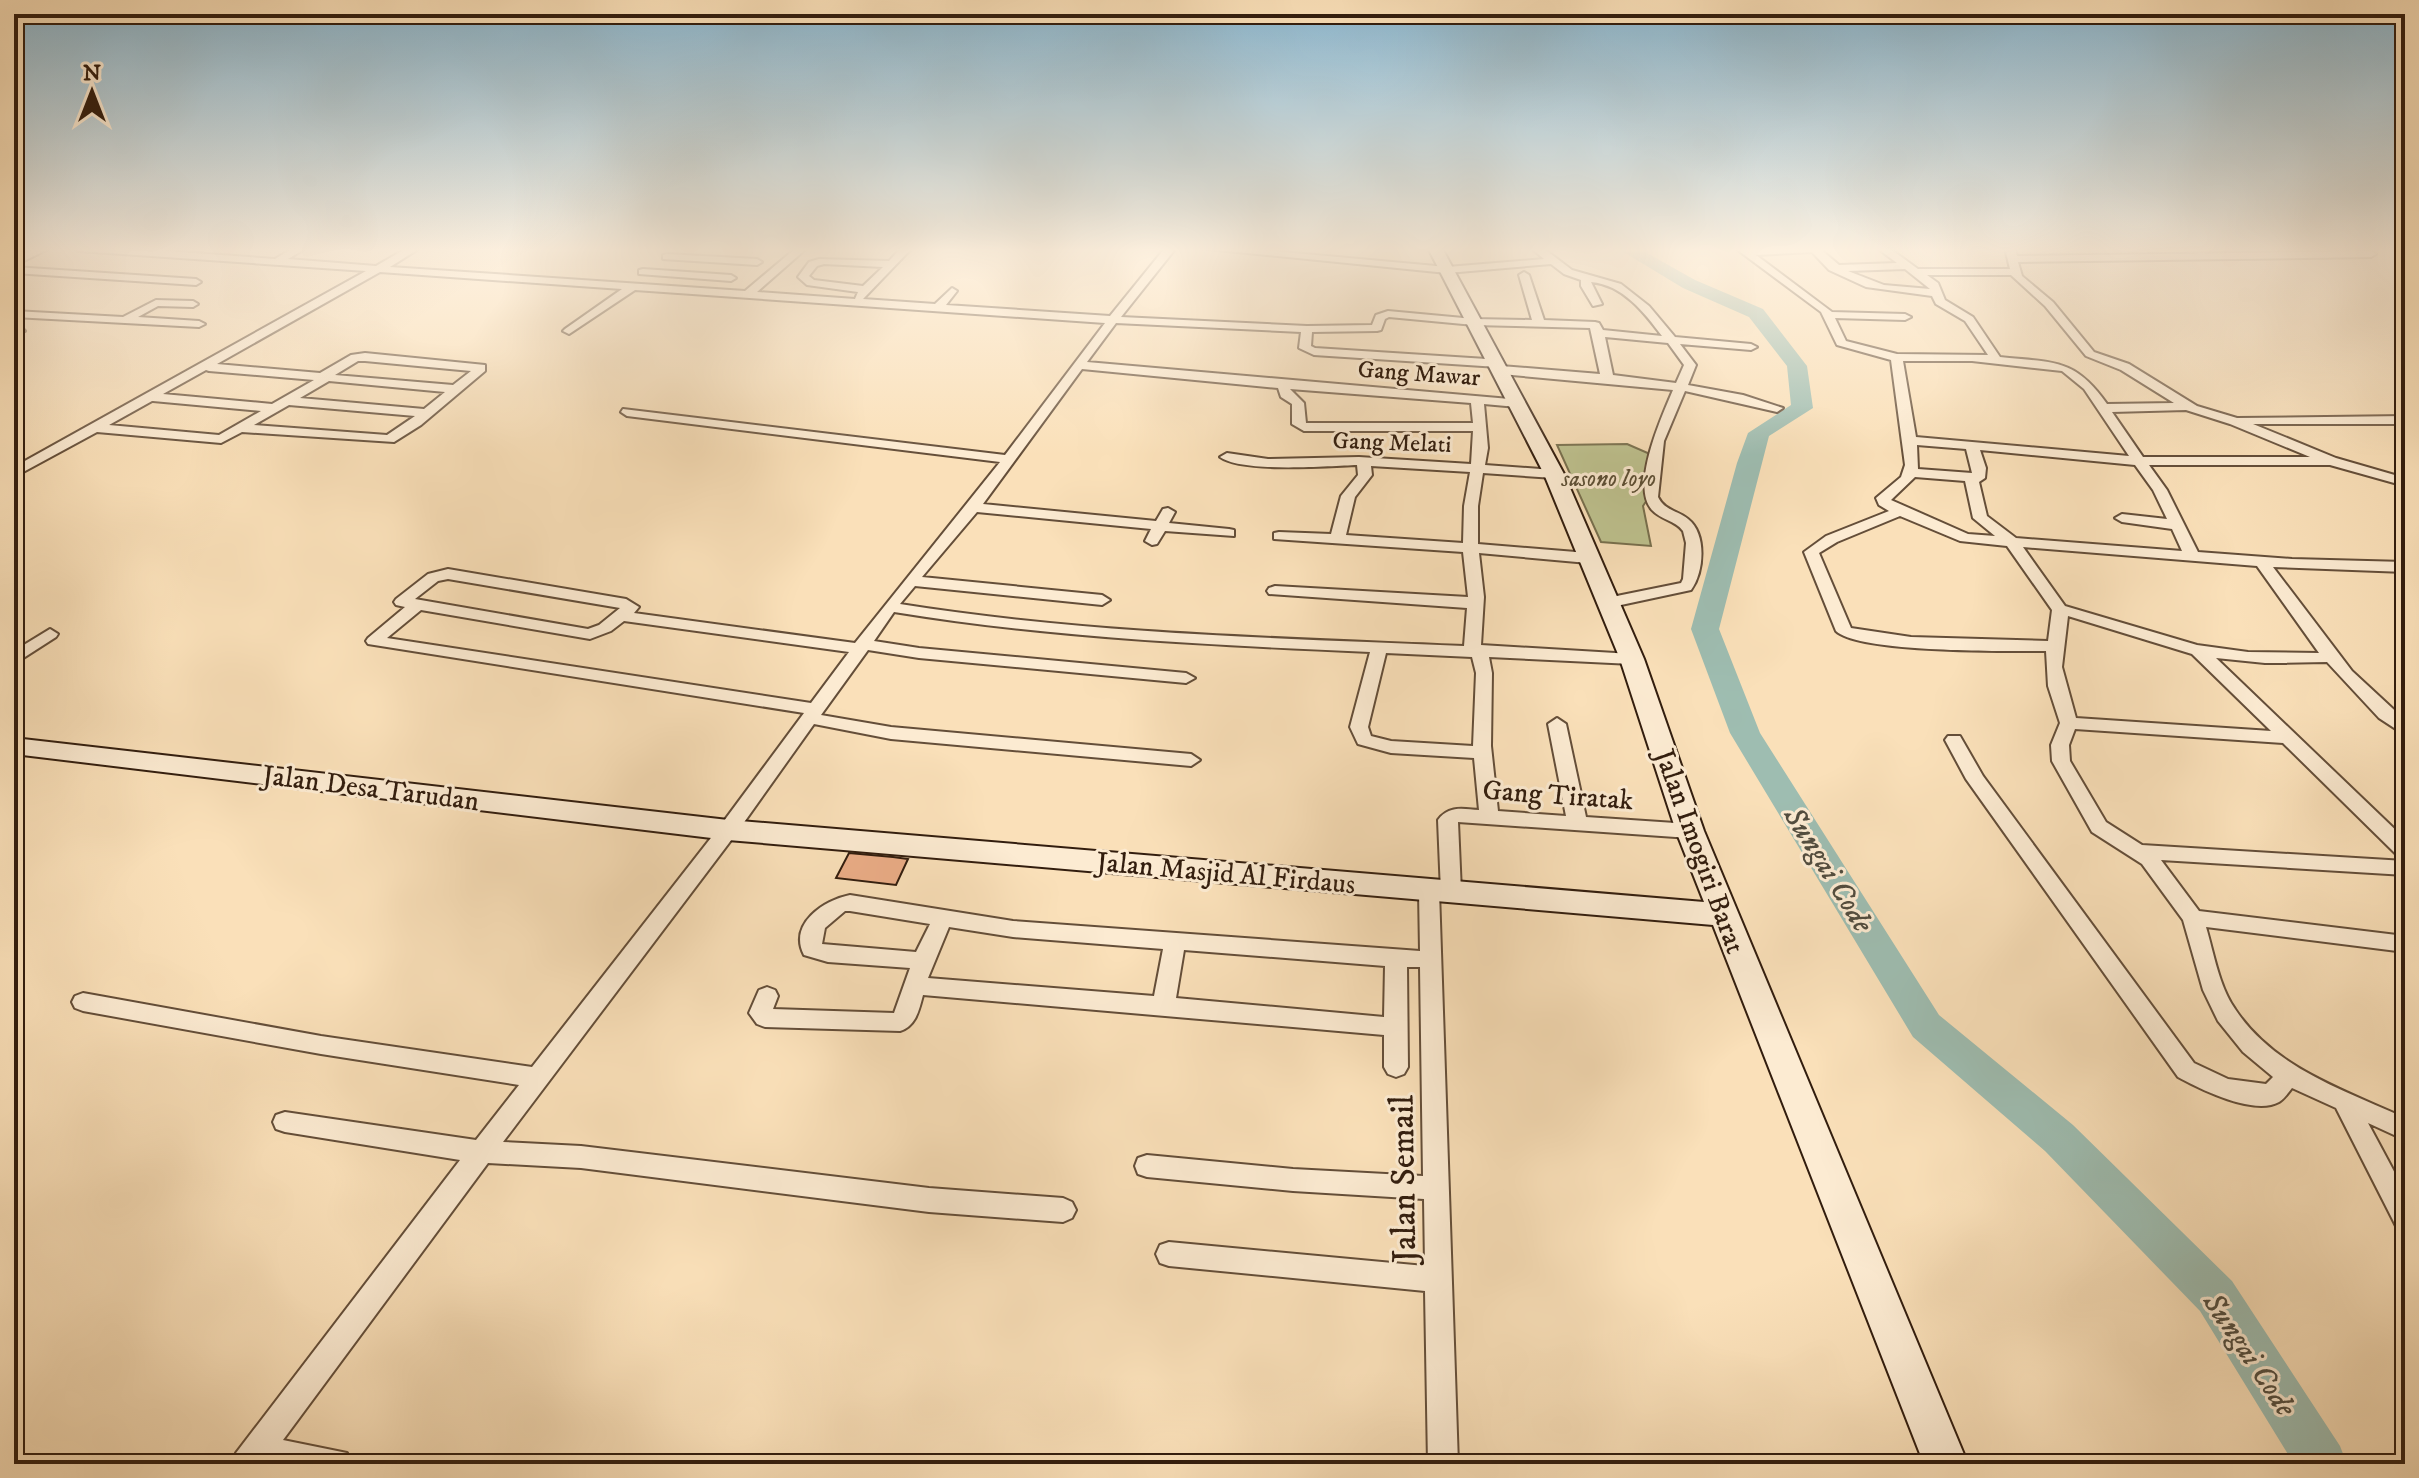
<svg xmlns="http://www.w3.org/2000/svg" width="2419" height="1478" font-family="'IM FELL DW Pica',serif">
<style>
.green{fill:#bec28f;stroke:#78704e;stroke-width:2}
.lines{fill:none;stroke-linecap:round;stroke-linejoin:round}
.river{fill:#9ebdb1;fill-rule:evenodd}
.building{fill:#ebad87;stroke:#321d0e;stroke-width:2}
.street-casing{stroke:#644e39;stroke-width:4}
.secondary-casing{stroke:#321d0e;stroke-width:4}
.street{fill:#fcebd2;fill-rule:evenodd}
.secondary{fill:#fcebd2;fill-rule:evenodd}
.labels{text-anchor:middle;stroke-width:6;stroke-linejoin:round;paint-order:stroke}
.far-street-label{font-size:24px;fill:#321d0e;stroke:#fcebd2}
.far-park-label{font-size:24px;font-style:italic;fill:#5c4f35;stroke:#fcebd2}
.street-label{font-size:28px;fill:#321d0e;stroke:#fcebd2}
.water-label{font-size:30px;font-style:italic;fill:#524d3f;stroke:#fcebd2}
.near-street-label{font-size:34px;fill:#321d0e;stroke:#fcebd2}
</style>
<rect width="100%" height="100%" fill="#fae0b9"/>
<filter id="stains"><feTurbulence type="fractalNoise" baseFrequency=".0025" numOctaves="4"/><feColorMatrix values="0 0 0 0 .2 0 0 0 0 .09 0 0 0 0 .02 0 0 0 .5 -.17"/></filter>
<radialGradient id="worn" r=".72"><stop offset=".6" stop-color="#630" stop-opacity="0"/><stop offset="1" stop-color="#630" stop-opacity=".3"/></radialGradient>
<polygon class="green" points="1627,444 1650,454 1652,459 1642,484 1653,491 1643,506 1651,546 1601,542 1557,445"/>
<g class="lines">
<polygon class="river" points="1617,248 1638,248 1695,280 1763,309 1807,366 1813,408 1769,436 1719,629 1760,733 1939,1015 2073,1125 2232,1281 2340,1446 2347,1464 2294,1464 2200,1311 2045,1151 1913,1037 1730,733 1691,629 1737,463 1748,433 1791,405 1787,366 1749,317 1683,288"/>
</g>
<polygon class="building" points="849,853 893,857 908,859 896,885 836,878"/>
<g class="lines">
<defs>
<g id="street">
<polygon points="36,248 50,248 14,266 14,259"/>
<path d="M74,248H127L275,259L293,248H306L288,259L376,266L407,248H420L390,267L745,291L796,248H807L757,292L855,299L858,292L807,285L798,277L809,262L819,259L889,261L901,248H912L863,299L935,304L952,288L957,291L946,305L1110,316L1165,248H1176L1121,317L1307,326L1372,325L1376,315L1388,311L1474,319L1532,320L1519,275L1524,272L1529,275L1544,320L1595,322L1599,323L1603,330L1662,336C1644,312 1623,285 1591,282L1602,304L1593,306L1581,286V280L1564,274L1551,264L1447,273L1197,248H1239L1447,267L1544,259L1531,248H1543L1572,270L1621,284L1649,306L1675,337L1751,344L1757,347L1751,350L1680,344L1696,365L1688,385L1743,395L1783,408L1777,412L1685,391L1664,441L1658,497C1665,511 1677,510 1688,519C1707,534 1704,572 1691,590L1607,608L1599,603L1607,598L1681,583L1683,579L1686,543L1683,531C1675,520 1661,520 1652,510C1630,486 1662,416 1673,390L1501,374L1495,370L1501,366L1600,374L1590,328L1474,325L1389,317L1385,319L1381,330L1377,331L1312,332L1311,346L1315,348L1502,360V366L1498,367L1314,355L1299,348L1301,332L1116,323L1087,362L1521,400L1523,403L1517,407L1484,404L1488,448L1485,465L1554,470L1561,474L1554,478L1483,473L1478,506V544L1588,553L1596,558L1588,563L1479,553L1484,597L1481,645L1632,654L1640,659L1632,664L1489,657L1492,673L1491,746L1498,811L1566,816L1548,724L1557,718L1566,724L1586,817L1690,824L1697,826L1700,831L1697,836L1690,838L1458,822L1461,892L1458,897H1444L1441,892L1438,820C1449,805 1463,809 1479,810L1474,758L1391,753L1358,744L1350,727L1370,652C1211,645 1052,638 894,612L874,641L919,648L1186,673L1195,678L1186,683L919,658L868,650L821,715L891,727L1191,754L1200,760L1191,766L891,739L814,724L735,835L503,1142L581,1146L929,1188L1063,1198L1072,1202L1076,1210L1072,1218L1063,1222L929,1212L581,1168L488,1163L283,1440L347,1453L351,1464H232L236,1453L460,1160L285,1132L276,1129L273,1122L276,1115L285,1112L476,1140L519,1085L321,1054L83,1011L75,1008L72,1002L75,996L83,993L321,1036L532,1067L721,825L804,713L368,644L366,641L368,638L405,607L396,605L394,602L396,599L428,574L448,569L626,599L639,607L634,613L855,643L1000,462L627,416L621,412L623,409L1005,455L1105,323L635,290L569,334L563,331L565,329L622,289L380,272L217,364L320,373L351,355L365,353L485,365V371L421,425L394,442L242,432L221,443L97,432L14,477V467L366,271L79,251ZM824,264L883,267L863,286L814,280L809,276L817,266ZM1605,337L1668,343L1684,365L1676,383L1613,375ZM358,361H365L471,371L453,385L335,375ZM1082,369L1278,388L1281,397L1292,404V424L1304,431H1473L1471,464L1359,457L1268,459L1227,453L1220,457C1242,473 1328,466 1357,465L1358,475L1341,496L1331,534L1279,532L1274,533V539L1463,552L1468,597L1275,586L1269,588L1267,591L1269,594L1467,608L1464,646C1276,638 1087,634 900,604L915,586L1102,605L1110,600L1102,595L922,577L977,512L1151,529L1145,541L1152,545L1157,544L1165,531L1234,536V530L1229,529L1169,523L1175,512L1168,508L1163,509L1156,521L983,504ZM206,370L209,371L314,380L272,404L163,394ZM329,381L445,392L424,409L300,398ZM1290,389L1471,403L1473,423H1306L1304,403ZM152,401H153L261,411L219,435L109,425ZM289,405L415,416L387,435L254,425ZM1371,466L1470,472L1464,506L1463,543L1346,535L1355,497L1372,475ZM448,579L620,608L599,625L588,629L415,599L438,581ZM421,610L590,639L611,631L624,621L849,652L811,703L387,638ZM1386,653L1472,657L1476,673L1473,746L1391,741L1371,736L1368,727Z"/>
<path d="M1735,248H1819L1839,265L1897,263L1877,248H1889L1918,269H2010L2005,248H2015L2017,256L2371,251L2376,254L2371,257L2018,262L2022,276L2053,302L2094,352L2129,364L2197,406L2237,418L2405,416V424H2253L2336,458L2405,478V486L2330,465H2149L2167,490L2198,552L2292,559L2405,562V572L2273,567L2352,671L2405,720V735L2379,718L2327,662L2265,663L2216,658L2405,839V858L2398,856L2283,743L2075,729L2069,745L2070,761L2106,822L2142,845L2405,861V875L2161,860L2199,911L2405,936V952L2206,927C2214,954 2219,986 2235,1009C2274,1068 2344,1090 2405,1118V1140L2368,1123L2405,1192V1230L2396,1226L2336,1108L2292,1088C2288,1093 2284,1099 2279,1102C2254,1116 2200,1089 2178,1077L1966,779L1945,740L1948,736H1960L1983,776L2194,1063L2228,1079L2266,1084L2273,1077L2243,1052L2218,1021L2203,990L2183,920L2142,864L2092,832L2052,761L2051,745L2060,723L2048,686L2046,651C2009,651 1859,653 1836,631L1804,552L1826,536L1889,511L1879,505L1876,498L1901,477L1905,465L1891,360L1837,345L1821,312ZM1812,252L1829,270L1866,287L1932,296L1936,304L1965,321L1988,355L1897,354L1846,341L1835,318L1905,320L1911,317L1905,314L1832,312L1756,255ZM1905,269L1930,289L1884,285L1848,271ZM1927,275H2011L2045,306L2086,356L2121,370L2174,403L2107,404C2074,357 2053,363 2000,357L1973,317L1945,300L1938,283ZM1903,361H1972L2062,371L2084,389L2129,456L1916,437ZM2186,410L2230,424L2310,457H2143L2112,412ZM1917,445L1966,449L1972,473L1918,469ZM1980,450L2135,465L2153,490L2167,519L2122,514L2115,518L2122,522L2172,529L2182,551L2016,538L1987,516L1979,482L1985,478L1986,468ZM1915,477L1965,481L1973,518L1995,536L1968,534L1891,500ZM1900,516L1960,541L2007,546L2052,610L2048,641L1911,637L1851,628L1819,553L1837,542ZM2023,547L2257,566L2319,653L2248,652L2197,645L2065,606ZM2068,616L2192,654L2271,731L2076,718L2062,667Z"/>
<polygon points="667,254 757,259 762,262 757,265 663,259 663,255"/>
<polygon points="14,267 196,279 201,282 196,285 14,273"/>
<polygon points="643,269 731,275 736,278 731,281 639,274 639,270"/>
<polygon points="156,300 193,301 198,304 193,307 158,306 138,317 199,321 205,324 199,327 14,317 14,311 123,317"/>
<polygon points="14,328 23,329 25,331 14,334"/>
<polygon points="50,629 58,634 56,637 14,664 14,651"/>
<path d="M1429,884L1436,886L1439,891L1458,1464H1428L1425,1291L1169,1266L1160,1263L1156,1254L1160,1245L1169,1242L1425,1266L1424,1199L1293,1191L1147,1177L1138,1174L1135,1166L1138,1158L1147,1155L1293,1169L1423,1176L1420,967H1407L1408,1067L1404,1074L1396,1077L1388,1074L1384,1067V1035L923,995C919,1010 916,1026 900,1031L765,1027L757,1024L749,1013L759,990L767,987L775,990L778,996L773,1009L894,1013L910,968L828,962L804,955C788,924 824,900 850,895L1013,921L1420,951L1419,891L1422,886ZM845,911H850L930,924L916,952L822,944L825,928ZM949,927L1013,937L1163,949L1154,996L928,978ZM1184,950L1385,966L1384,1017L1176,998Z"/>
</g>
<polygon id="secondary" points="1428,248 1442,248 1564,474 1644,659 1704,831 1968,1464 1924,1464 1713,925 728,840 14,754 14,738 728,820 1704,902 1676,831 1620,659 1544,474"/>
</defs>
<use href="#street" class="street-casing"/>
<use href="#secondary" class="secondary-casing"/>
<use href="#street" class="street"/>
<use href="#secondary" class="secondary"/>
</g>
<linearGradient id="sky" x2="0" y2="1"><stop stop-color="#8ab8d2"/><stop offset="0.55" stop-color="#fdf1e0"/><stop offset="1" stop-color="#fdf1e0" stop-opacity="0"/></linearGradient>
<rect width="2419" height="455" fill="url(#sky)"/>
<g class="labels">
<g class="far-street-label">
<text transform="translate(1419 373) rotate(4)" y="8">Gang Mawar</text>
<text transform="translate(1392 442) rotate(2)" y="8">Gang Melati</text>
</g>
<g class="far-park-label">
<text x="1609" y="486">sasono loyo</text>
</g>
<g class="street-label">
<text transform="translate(371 787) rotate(7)" y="10">Jalan Desa Tarudan</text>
<text transform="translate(1558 794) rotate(4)" y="10">Gang Tiratak</text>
<text transform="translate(1701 851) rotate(70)" y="10">Jalan Imogiri Barat</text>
<text transform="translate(1226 872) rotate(5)" y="10">Jalan Masjid Al Firdaus</text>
</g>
<g class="water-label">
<text transform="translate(1829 869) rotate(58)" y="10">Sungai Code</text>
<text transform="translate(2250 1354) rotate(56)" y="10">Sungai Code</text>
</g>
<g class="near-street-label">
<text transform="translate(1402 1179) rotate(-91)" y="12">Jalan Semail</text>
</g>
</g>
<rect width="2419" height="1478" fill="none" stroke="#fae0b9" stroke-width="48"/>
<rect x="16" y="16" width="2387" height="1446" fill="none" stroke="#321d0e" stroke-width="4"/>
<rect x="24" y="24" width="2371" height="1430" fill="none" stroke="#321d0e" stroke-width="2"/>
<g transform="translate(92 92)" stroke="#fcebd2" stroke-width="6" paint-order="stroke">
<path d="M0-6L14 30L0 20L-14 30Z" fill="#321d0e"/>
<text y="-12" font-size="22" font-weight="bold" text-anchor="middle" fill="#321d0e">N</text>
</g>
<rect width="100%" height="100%" filter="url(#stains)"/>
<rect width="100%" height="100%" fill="url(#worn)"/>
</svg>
